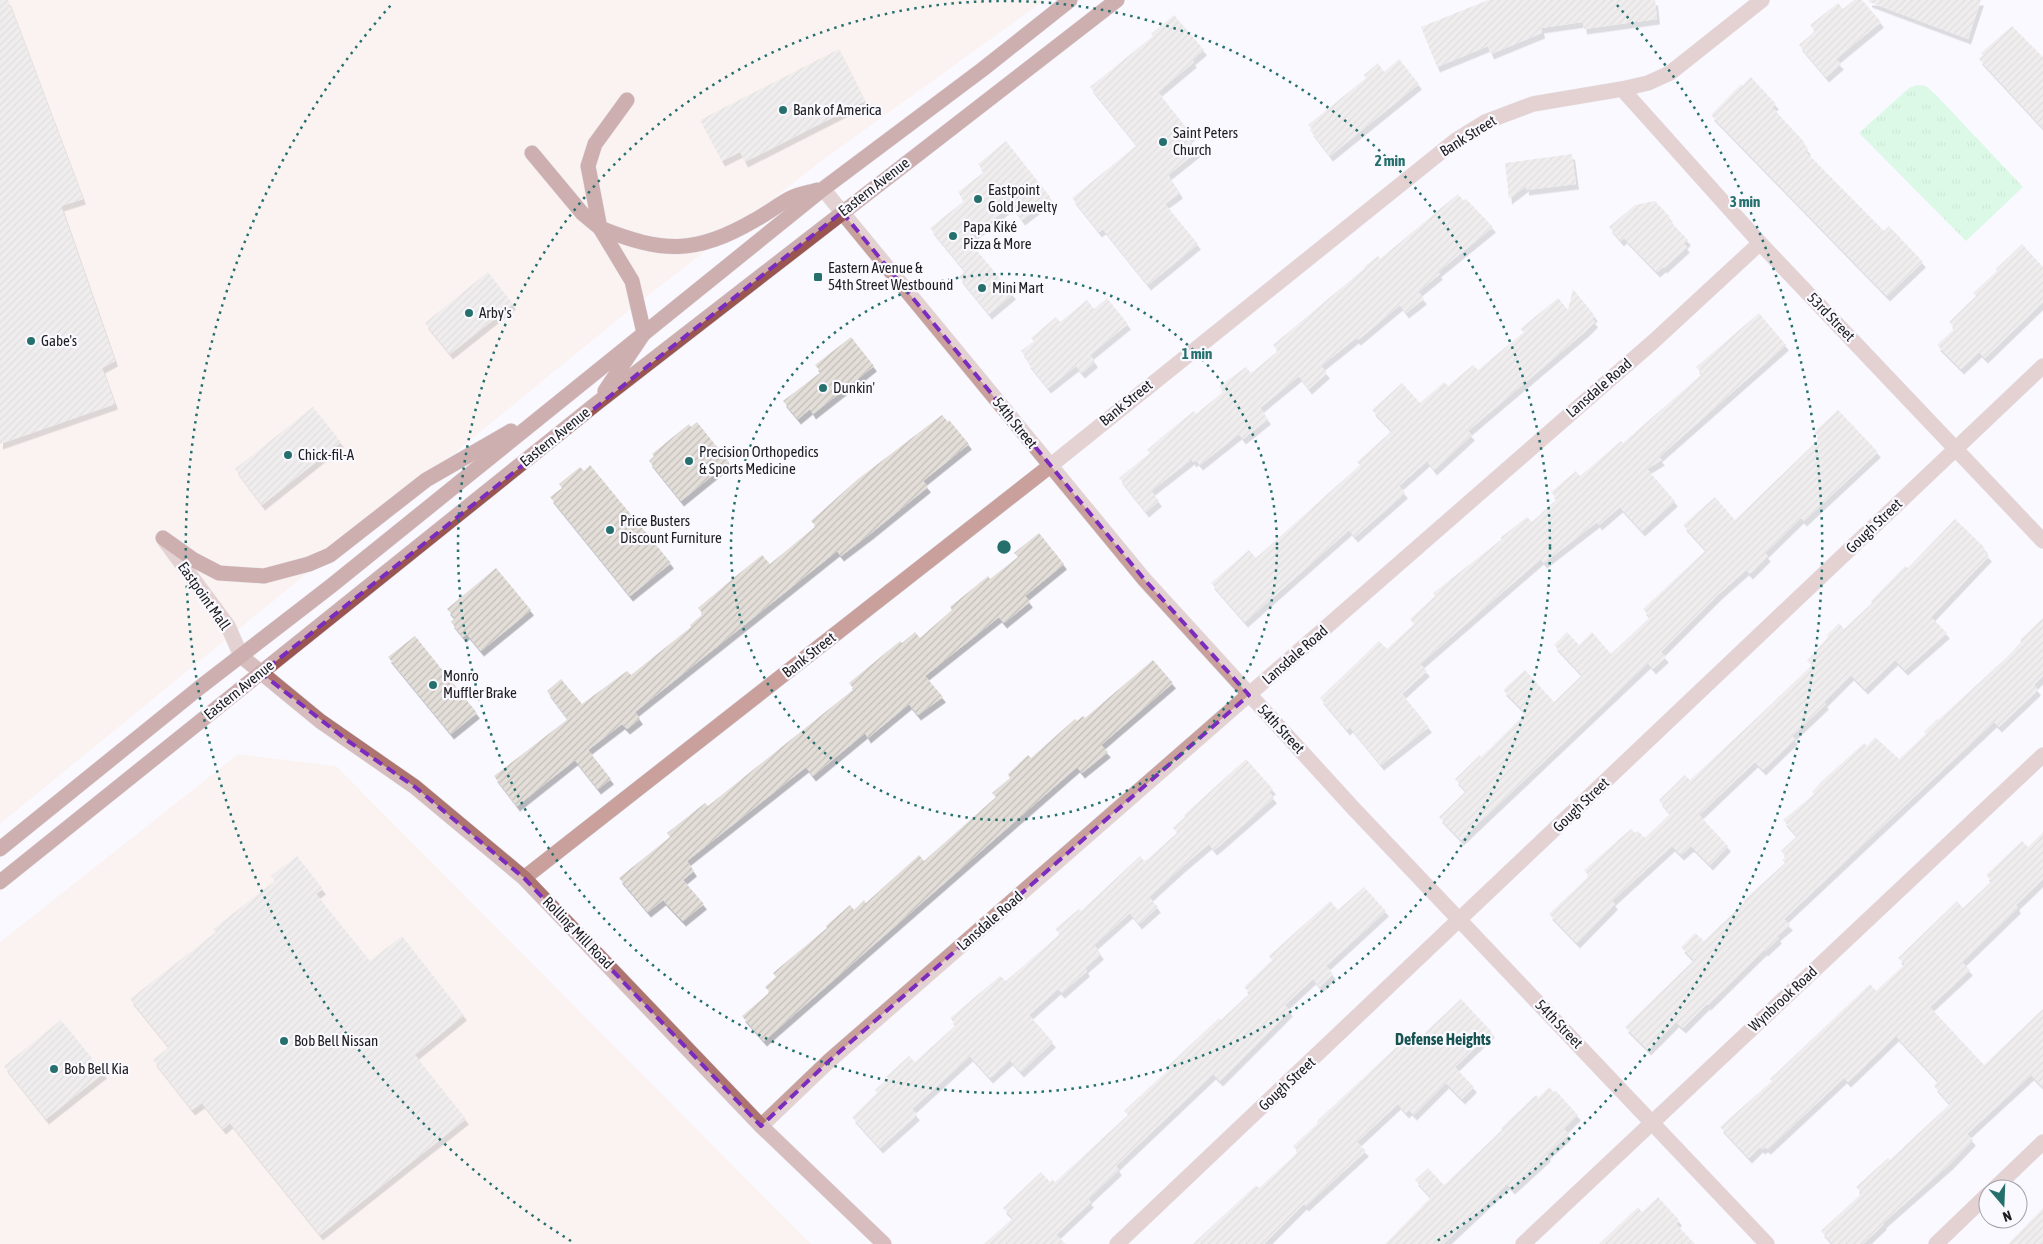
<svg xmlns="http://www.w3.org/2000/svg" width="2043" height="1244" font-family="'Asap Condensed',sans-serif">
<style>
.commercial{fill:#fcece0}
.park{fill:url(#park-tufts)}
.building{fill:url(#building-hatch);filter:url(#shadow)}
.lines{fill:none;stroke-linecap:round;stroke-linejoin:round}
.street-casing{stroke:#d6d6db;stroke-width:16}
.secondary-casing{stroke:#d6d6db;stroke-width:16}
.primary-casing{stroke:#d6d6db;stroke-width:16}
.street{stroke:#c9a09c;stroke-width:15}
.secondary{stroke:#ae7470;stroke-width:15}
.primary{stroke:#9a5550;stroke-width:15}
.marked{fill:none;stroke:#7b2cbf;stroke-width:4;stroke-dasharray:10 6;stroke-linejoin:round}
.ring{fill:none;stroke:#25706d;stroke-width:2.5;stroke-dasharray:2.5 5}
.poi-dot{fill:#25706d;stroke:#f9f9ff;stroke-width:2}
.labels{text-anchor:middle;stroke-width:4.5;stroke-linejoin:round;paint-order:stroke}
.poi-label{font-size:15px;fill:#1e1e20;stroke:#f9f9ff;text-anchor:start}
.street-label{font-size:15px;fill:#1e1e20;stroke:#f9f9ff}
.neighbourhood-label{font-size:16px;font-weight:bold;fill:#165351;stroke:#f9f9ff}
.centre{fill:#25706d;stroke:#f9f9ff;stroke-width:2.5}
.ring-label{font-size:15px;text-anchor:middle;font-weight:bold;fill:#25706d;stroke:#f9f9ff;stroke-width:4.5;stroke-linejoin:round;paint-order:stroke}
</style>
<defs>
<pattern id="park-tufts" width="24" height="20" patternUnits="userSpaceOnUse" patternTransform="scale(1.25)"><rect width="24" height="20" fill="#b7f8c7"/><path d="M3 7l-1-3M5 7V3M7 7l1-3M15 17l-1-3M17 17v-4M19 17l1-3" fill="none" stroke="#9dd4ab"/></pattern>
<pattern id="building-hatch" width="6" height="6" patternUnits="userSpaceOnUse" patternTransform="scale(1.25)"><rect width="6" height="6" fill="#e4ded9"/><path d="M-1 1l2-2M0 6l6-6M5 7l2-2" fill="none" stroke="#c3beba"/></pattern>
<filter id="shadow"><feDropShadow dx="3" dy="5.5" stdDeviation="0" flood-color="#0004"/></filter>
</defs>
<rect width="100%" height="100%" fill="#f9f9ff"/>
<g class="commercial">
<polygon points="0,0 1045,0 827,157 637,304 0,824"/>
<polygon points="238,754 336,766 811,1244 0,1244 0,942"/>
</g>
<polygon class="park" points="1917,85 1926,86 1936,95 2023,187 1966,241 1859,133 1909,88"/>
<g class="building">
<polygon points="0,0 8,0 83,199 61,206 115,361 102,368 115,404 0,444"/>
<polygon points="1488,0 1655,0 1657,19 1584,29 1583,22 1541,28 1542,33 1491,54 1488,46 1437,67 1421,27"/>
<polygon points="1854,0 1862,0 1881,22 1836,59 1841,64 1826,77 1799,45 1815,31 1810,25 1838,3 1843,9"/>
<polygon points="1869,0 1981,0 1968,39 1869,2"/>
<polygon points="1174,15 1204,50 1192,60 1194,62 1158,92 1192,135 1188,138 1198,151 1168,175 1180,193 1165,204 1198,244 1148,285 1103,229 1099,232 1072,198 1137,145 1090,87 1153,36 1151,34"/>
<polygon points="2012,26 2043,57 2043,128 1979,59 1983,55 1981,53"/>
<polygon points="839,49 865,101 745,162 740,152 722,161 700,120"/>
<polygon points="1399,59 1419,84 1330,156 1310,130 1312,129 1308,125 1366,78 1364,75 1378,63 1384,72"/>
<polygon points="1751,77 1776,104 1772,107 1805,143 1803,144 1808,149 1806,152 1884,231 1889,226 1923,262 1887,296 1711,115 1741,84 1742,86"/>
<polygon points="1006,141 1051,198 1022,220 1011,205 968,240 1013,294 989,314 959,277 965,271 930,228 964,201 958,192 984,172 978,164"/>
<polygon points="1572,154 1576,184 1526,190 1526,186 1509,199 1505,163"/>
<polygon points="1458,194 1464,201 1466,199 1493,227 1438,272 1440,274 1418,292 1424,299 1406,313 1400,305 1358,340 1356,338 1321,366 1327,373 1309,389 1299,376 1260,408 1268,419 1243,439 1239,434 1200,465 1196,460 1193,462 1192,459 1151,491 1159,501 1146,512 1119,478 1150,453 1147,450 1169,431 1194,411 1196,414 1223,392 1219,386 1246,367 1251,373 1278,351 1273,345 1365,268 1364,267 1378,256 1380,259"/>
<polygon points="1655,201 1670,217 1668,219 1688,240 1684,244 1687,247 1664,268 1663,267 1657,272 1624,238 1621,241 1609,227 1635,205"/>
<polygon points="2022,244 2043,267 2043,302 1985,358 1979,352 1961,369 1937,345 1955,328 1949,322 1976,296 1973,293 1997,271 1996,269"/>
<polygon points="488,272 513,304 450,354 425,323"/>
<polygon points="1573,289 1595,316 1592,318 1595,322 1586,331 1468,431 1472,435 1434,470 1427,461 1399,486 1405,493 1355,537 1349,530 1245,622 1211,583 1249,550 1256,558 1360,465 1357,462 1392,431 1372,410 1402,383 1420,403 1444,382 1448,386 1473,365 1478,370 1524,332 1520,329 1558,298 1568,310"/>
<polygon points="1107,298 1128,324 1090,355 1095,362 1082,373 1076,366 1048,388 1027,362 1029,361 1021,351 1034,341 1031,338 1056,317 1060,322 1087,300 1094,309"/>
<polygon points="1759,313 1786,345 1659,457 1662,460 1647,469 1675,501 1642,531 1620,507 1599,525 1597,522 1544,563 1541,559 1420,664 1427,671 1402,694 1429,727 1381,765 1350,727 1347,730 1320,698 1379,641 1387,649 1414,624 1410,619 1435,596 1433,593 1502,539 1500,538 1527,517 1532,522 1557,499 1551,492 1576,471 1580,476 1621,441 1623,443 1702,374 1696,367"/>
<polygon points="851,337 874,366 813,414 810,409 798,419 783,401 821,372 815,365"/>
<polygon points="313,407 341,442 262,505 235,469"/>
<polygon points="1838,410 1878,452 1804,521 1801,518 1765,553 1768,556 1750,574 1746,570 1719,594 1661,652 1666,657 1653,669 1648,663 1461,840 1439,817 1466,791 1455,779 1480,755 1481,757 1526,713 1503,690 1525,670 1554,702 1582,675 1554,645 1567,632 1579,645 1592,632 1611,654 1650,617 1643,609 1706,550 1683,525 1715,497 1735,520 1820,438 1814,432"/>
<polygon points="942,415 948,422 949,420 969,444 923,481 928,487 870,534 841,556 837,551 635,712 640,719 627,729 622,724 588,750 611,779 598,789 575,760 517,806 494,776 568,719 547,691 561,679 582,704 627,671 631,675 691,627 690,625 703,614 698,608 736,576 762,555 770,564 816,526 811,521 858,479"/>
<polygon points="697,422 729,462 681,501 649,461 654,456 652,454 689,424 691,427"/>
<polygon points="590,465 671,563 630,596 550,497 562,488 559,484 580,467 584,471"/>
<polygon points="1955,519 1985,548 1983,550 1989,556 1931,617 1947,633 1905,670 1895,660 1865,689 1851,675 1824,702 1826,704 1792,736 1795,739 1763,770 1755,762 1699,815 1728,846 1710,865 1692,847 1690,847 1681,855 1672,846 1612,901 1615,904 1577,943 1549,914 1589,876 1584,870 1631,829 1635,833 1638,831 1645,838 1670,814 1659,800 1685,775 1690,780 1761,714 1812,665 1807,661 1828,637 1827,635 1839,623 1844,629 1872,603 1871,601 1905,566 1908,568"/>
<polygon points="1039,533 1064,564 1025,596 1030,602 1004,623 999,617 925,676 943,697 918,715 909,704 868,738 865,733 813,776 806,767 687,861 694,871 683,880 704,904 683,921 663,900 648,912 619,878 670,837 667,833 705,803 708,806 854,689 849,683 900,641 902,643 915,632 920,638 952,610 950,607 988,576 990,579 1018,557 1014,553"/>
<polygon points="496,568 531,610 481,651 467,634 463,637 451,622 455,618 447,609"/>
<polygon points="2043,618 2043,676 2034,685 2038,690 1999,727 1994,722 1784,919 1790,925 1777,936 1779,938 1765,951 1764,950 1708,1005 1707,1004 1683,1028 1676,1022 1648,1050 1625,1027 1694,960 1681,947 1695,933 1704,941 1745,902 1743,901 1785,863 1782,860 1786,857 1781,851 1797,836 1783,820 1814,794 1812,792 1822,781 1864,743 1867,746 1875,737 1899,759 1926,734 1924,732 1937,719 1938,720 1979,683 2008,656 2021,642 2020,640"/>
<polygon points="415,636 477,713 451,734 388,657"/>
<polygon points="1153,660 1173,683 1101,745 1108,752 1082,773 1077,767 764,1041 742,1016 770,992 765,987 776,977 773,973 827,928 826,926 850,905 854,910 864,900 866,903 919,855 924,861 996,797 992,793 1010,778 1008,774 1028,755 1031,758 1075,719 1077,721 1083,716 1085,718"/>
<polygon points="1246,759 1273,789 1269,792 1274,798 1218,847 1214,850 1209,844 1183,866 1149,897 1158,907 1139,924 1130,913 1094,945 1101,954 1085,968 1087,971 1062,993 1058,989 1029,1015 1053,1042 1021,1072 1010,1060 990,1078 970,1056 912,1109 917,1115 880,1148 852,1117 877,1093 875,1090 888,1078 886,1077 909,1056 915,1062 956,1025 950,1018 1000,976 1006,981 1060,934 1055,929 1079,909 1081,911 1140,856 1144,861 1149,858 1177,833 1173,828 1185,817 1184,815"/>
<polygon points="2043,832 2043,879 2016,905 2018,908 1962,962 1970,970 1930,1007 1984,1065 2043,1009 2043,1087 2031,1075 1967,1134 1973,1140 1950,1164 1883,1223 1884,1224 1863,1244 1833,1244 1821,1231 1862,1193 1856,1187 1888,1158 1890,1160 1950,1104 1934,1086 1938,1081 1896,1036 1848,1082 1844,1078 1768,1149 1765,1147 1762,1149 1760,1147 1749,1158 1720,1127 1772,1081 1770,1079 1870,984 1876,991 1905,964 1898,958 1957,901 1963,908 1992,881 1986,875 2022,841 2028,847"/>
<polygon points="297,856 323,889 316,894 370,961 402,936 464,1015 415,1055 466,1119 320,1235 230,1123 223,1129 202,1103 192,1110 153,1060 169,1047 130,999 216,932 213,929 275,881 271,876"/>
<polygon points="1364,887 1386,911 1326,966 1333,974 1320,987 1313,979 1285,1005 1290,1011 1220,1081 1213,1074 1116,1166 1119,1170 1088,1199 1091,1202 1056,1235 1066,1244 984,1244 1013,1218 1003,1208 1041,1172 1050,1182 1052,1179 1055,1182 1128,1115 1124,1111 1170,1068 1168,1066 1219,1018 1221,1020 1250,993 1244,987 1272,960 1269,956 1330,901 1338,910"/>
<polygon points="1461,999 1492,1032 1455,1067 1474,1087 1462,1099 1446,1083 1414,1115 1409,1110 1406,1113 1398,1104 1357,1142 1366,1151 1306,1206 1304,1204 1264,1244 1193,1244 1256,1185 1259,1188 1298,1152 1293,1146 1318,1123 1317,1121 1405,1039 1411,1046"/>
<polygon points="61,1020 104,1073 46,1119 4,1066"/>
<polygon points="1549,1087 1554,1092 1556,1091 1578,1115 1564,1129 1569,1134 1547,1154 1548,1156 1512,1189 1507,1184 1443,1244 1385,1244 1431,1197 1415,1180 1428,1168 1444,1185 1502,1130 1501,1128 1536,1095 1538,1098"/>
<polygon points="1658,1197 1679,1220 1676,1224 1695,1244 1599,1244 1638,1207 1642,1212"/>
<polygon points="2043,1208 2043,1244 2008,1244"/>
</g>
<g class="lines">
<defs>
<g id="street">
<polyline points="1622,89 1760,243 2043,541"/>
<polyline points="823,189 1144,579 1354,809 1767,1244"/>
<polyline points="165,541 228,626 241,656"/>
<polyline points="524,878 1050,466 1456,140 1485,122 1533,104 1622,89 1648,83 1670,73 1762,0"/>
<polyline points="761,1126 829,1061 1654,341 1760,243"/>
<polyline points="1994,1189 2043,1142"/>
<polyline points="1117,1244 2043,366"/>
<polyline points="1523,1244 2043,755"/>
<polyline points="1936,1244 1988,1194"/>
</g>
<polyline id="secondary" points="241,656 320,721 415,787 524,878 761,1126 884,1244"/>
<g id="primary">
<path d="M627,100L595,144L588,166L600,228C663,253 695,255 755,220C768,213 779,204 791,198C798,194 808,193 817,190"/>
<polyline points="532,153 582,213 600,228 632,281 644,333 605,391"/>
<polyline points="163,538 194,560 219,573 264,576 309,564 330,555 426,480 511,431"/>
<polyline points="0,849 199,688 331,586 823,189 983,69 1070,0"/>
<polyline points="0,882 597,403 1117,0"/>
</g>
</defs>
<use href="#street" class="street-casing"/>
<use href="#secondary" class="secondary-casing"/>
<use href="#primary" class="primary-casing"/>
<use href="#street" class="street"/>
<use href="#secondary" class="secondary"/>
<use href="#primary" class="primary"/>
</g>
<path d="M0 0H2043V1244H0ZM842,212L1144,579L1249,695L829,1061L761,1126L524,878L415,787L348,741L261,673Z" fill="#f9f9ff" fill-opacity=".55" fill-rule="evenodd"/>
<path class="marked" d="M842,212L1144,579L1249,695L829,1061L761,1126L524,878L415,787L348,741L261,673Z"/>
<g class="ring">
<circle cx="1004" cy="547" r="273"/>
<circle cx="1004" cy="547" r="546"/>
<path d="M571 1241A818 818 0 0 1 391 5M1617 5A818 818 0 0 1 1437 1241"/>
</g>
<g class="poi-dot">
<circle cx="783" cy="110" r="5"/>
<circle cx="1163" cy="142" r="5"/>
<circle cx="978" cy="199" r="5"/>
<circle cx="953" cy="236" r="5"/>
<rect x="813" y="272" width="10" height="10" rx="2.5"/>
<circle cx="982" cy="288" r="5"/>
<circle cx="469" cy="313" r="5"/>
<circle cx="31" cy="341" r="5"/>
<circle cx="823" cy="388" r="5"/>
<circle cx="288" cy="455" r="5"/>
<circle cx="689" cy="461" r="5"/>
<circle cx="610" cy="530" r="5"/>
<circle cx="433" cy="685" r="5"/>
<circle cx="284" cy="1041" r="5"/>
<circle cx="54" cy="1069" r="5"/>
</g>
<g class="labels">
<g class="poi-label">
<text x="793" y="115">Bank of America</text>
<text x="1173" y="138">Saint Peters<tspan x="1173" dy="17">Church</tspan></text>
<text x="988" y="195">Eastpoint<tspan x="988" dy="17">Gold Jewelty</tspan></text>
<text x="963" y="232">Papa Kiké<tspan x="963" dy="17">Pizza &amp; More</tspan></text>
<text x="828" y="273">Eastern Avenue &amp;<tspan x="828" dy="17">54th Street Westbound</tspan></text>
<text x="992" y="293">Mini Mart</text>
<text x="479" y="318">Arby's</text>
<text x="41" y="346">Gabe's</text>
<text x="833" y="393">Dunkin'</text>
<text x="699" y="457">Precision Orthopedics<tspan x="699" dy="17">&amp; Sports Medicine</tspan></text>
<text x="298" y="460">Chick-fil-A</text>
<text x="620" y="526">Price Busters<tspan x="620" dy="17">Discount Furniture</tspan></text>
<text x="443" y="681">Monro<tspan x="443" dy="17">Muffler Brake</tspan></text>
<text x="294" y="1046">Bob Bell Nissan</text>
<text x="64" y="1074">Bob Bell Kia</text>
</g>
<g class="street-label">
<text transform="translate(1468 136) rotate(-32)" y="5">Bank Street</text>
<text transform="translate(874 187) rotate(-38)" y="5">Eastern Avenue</text>
<text transform="translate(1831 317) rotate(46)" y="5">53rd Street</text>
<text transform="translate(1599 388) rotate(-41)" y="5">Lansdale Road</text>
<text transform="translate(1126 403) rotate(-39)" y="5">Bank Street</text>
<text transform="translate(1015 423) rotate(51)" y="5">54th Street</text>
<text transform="translate(555 437) rotate(-39)" y="5">Eastern Avenue</text>
<text transform="translate(1874 526) rotate(-44)" y="5">Gough Street</text>
<text transform="translate(204 596) rotate(55)" y="5">Eastpoint Mall</text>
<text transform="translate(809 655) rotate(-38)" y="5">Bank Street</text>
<text transform="translate(1295 655) rotate(-41)" y="5">Lansdale Road</text>
<text transform="translate(239 690) rotate(-39)" y="5">Eastern Avenue</text>
<text transform="translate(1281 729) rotate(47)" y="5">54th Street</text>
<text transform="translate(1581 805) rotate(-44)" y="5">Gough Street</text>
<text transform="translate(990 921) rotate(-41)" y="5">Lansdale Road</text>
<text transform="translate(578 933) rotate(46)" y="5">Rolling Mill Road</text>
<text transform="translate(1783 999) rotate(-43)" y="5">Wynbrook Road</text>
<text transform="translate(1559 1024) rotate(46)" y="5">54th Street</text>
<text transform="translate(1287 1084) rotate(-43)" y="5">Gough Street</text>
</g>
<g class="neighbourhood-label">
<text x="1443" y="1045">Defense Heights</text>
</g>
</g>
<circle cx="1004" cy="547" r="8" class="centre"/>
<g class="ring-label">
<text x="1390" y="166">2 min</text>
<text x="1745" y="207">3 min</text>
<text x="1197" y="359">1 min</text>
</g>
<g transform="translate(2003 1204) rotate(161)"><circle r="24" fill="#f9f9ff" stroke="#a1a1a6"/>
<path d="M0-4L9 19L0 12L-9 19Z" fill="#25706d"/>
<text y="-8" font-size="14" font-weight="bold" text-anchor="middle" fill="#1e1e20">N</text>
</g>
</svg>
